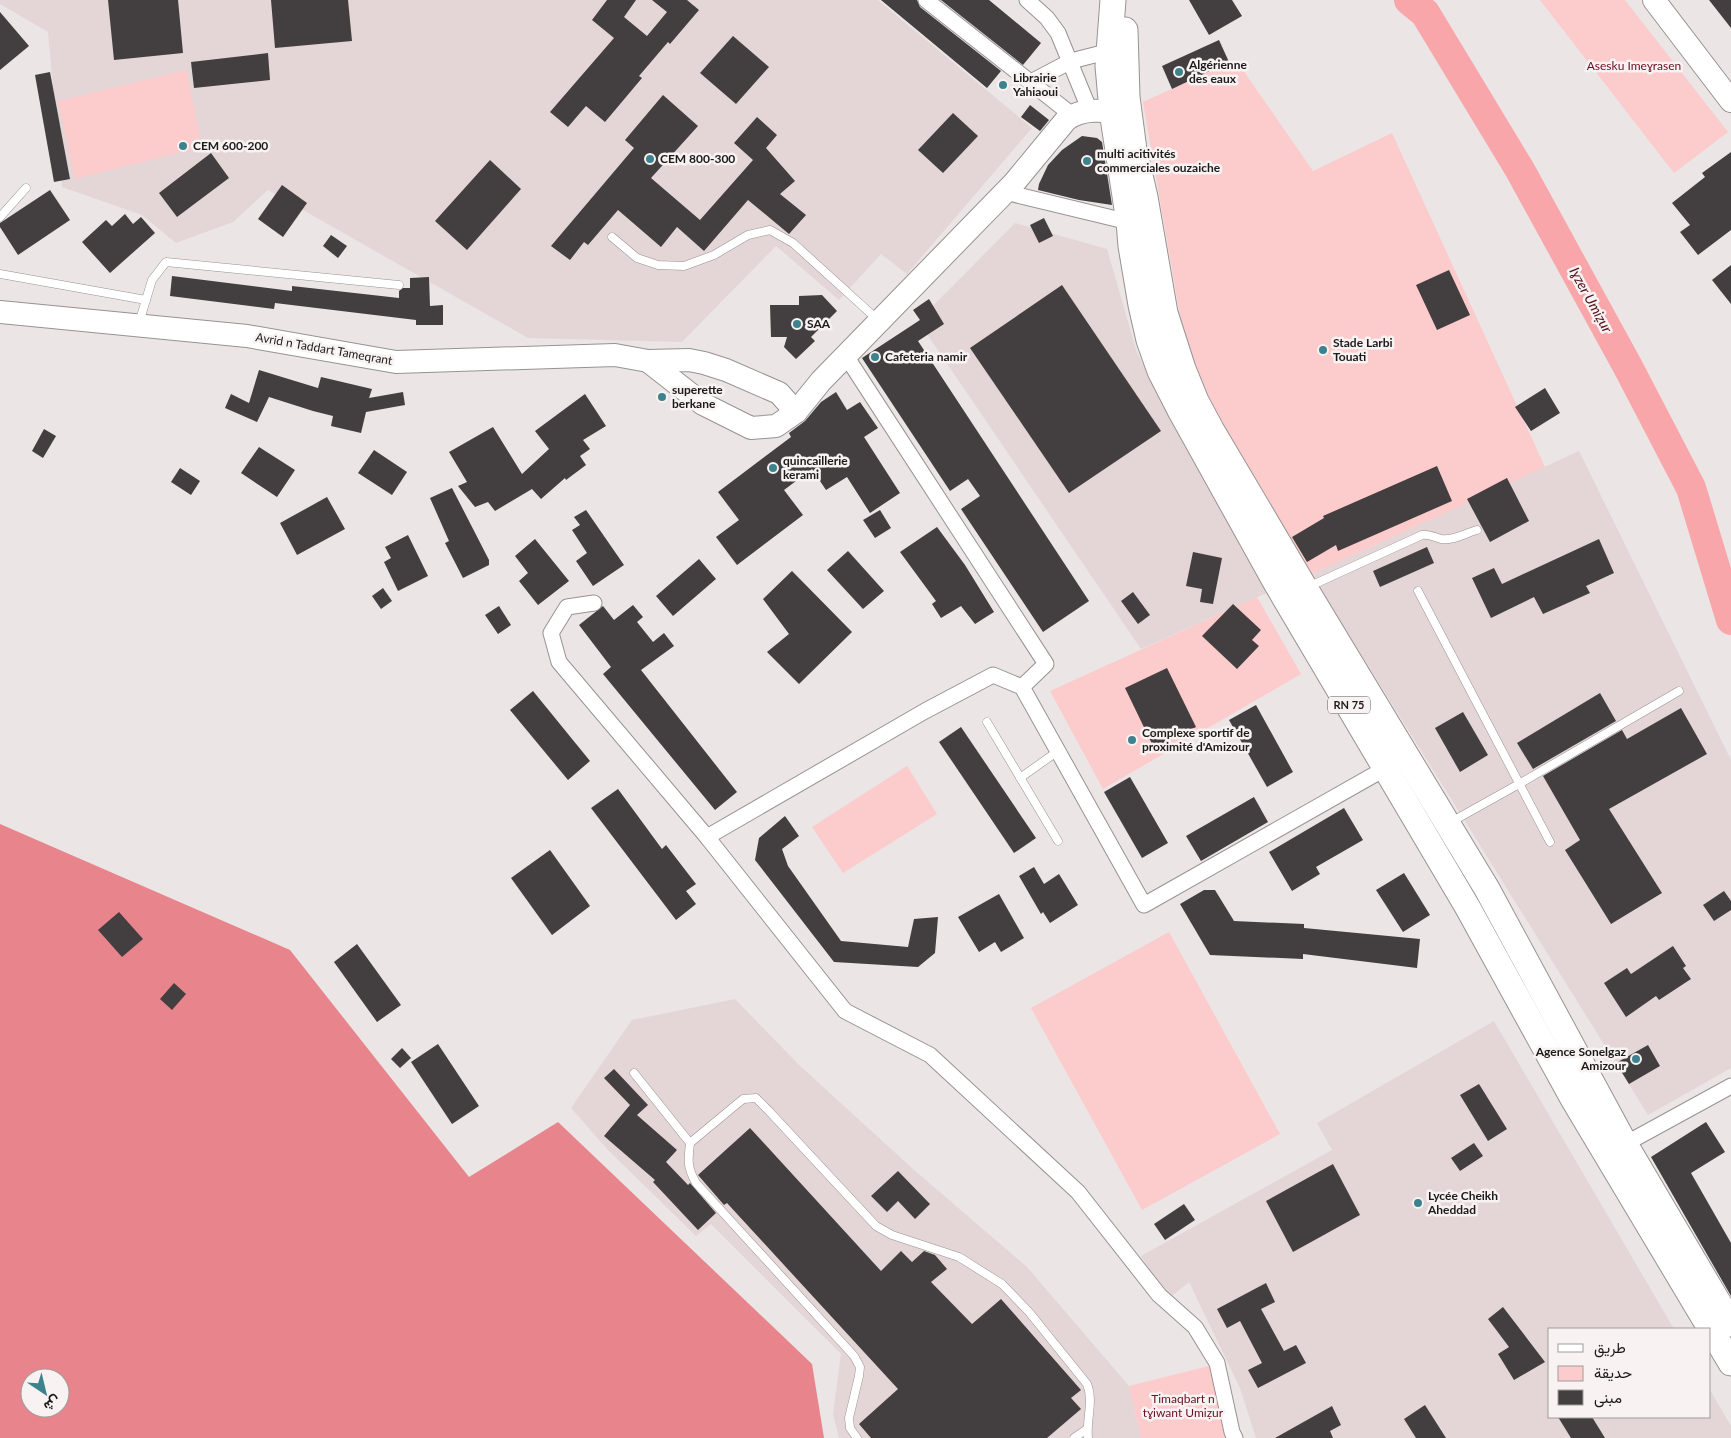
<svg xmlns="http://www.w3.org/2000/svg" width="1731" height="1438" font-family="Lato,Vazirmatn,sans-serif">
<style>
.built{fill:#e4d6d6}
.green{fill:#fccbcc}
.forest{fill:#e8848b;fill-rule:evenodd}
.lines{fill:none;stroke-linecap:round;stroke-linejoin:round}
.river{stroke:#f8a6a9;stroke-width:30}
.building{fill:#433e3f}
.service-casing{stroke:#989292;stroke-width:9}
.minor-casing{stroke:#989292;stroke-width:17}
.secondary-casing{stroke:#989292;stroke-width:24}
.primary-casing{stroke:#989292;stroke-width:27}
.service{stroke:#fff;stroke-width:8}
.minor{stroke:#fff;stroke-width:15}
.secondary{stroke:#fff;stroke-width:22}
.primary{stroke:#fff;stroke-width:25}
.poi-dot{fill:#3d838d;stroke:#f8f2f2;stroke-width:2}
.labels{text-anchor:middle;stroke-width:5;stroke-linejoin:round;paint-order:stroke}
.shield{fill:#f8f2f2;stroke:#5e5b5b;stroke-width:1}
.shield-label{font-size:11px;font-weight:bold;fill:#1c1a1a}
.poi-label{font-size:12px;font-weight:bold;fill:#1c1a1a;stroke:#f8f2f2;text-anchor:start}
.park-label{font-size:12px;fill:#690f21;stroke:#f8f2f2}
.street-label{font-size:12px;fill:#1c1a1a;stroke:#f8f2f2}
.water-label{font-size:14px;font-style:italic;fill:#50121b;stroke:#f8f2f2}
</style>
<rect width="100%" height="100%" fill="#ebe5e5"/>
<g class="built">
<polygon points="0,0 878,0 1032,128 907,274 881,254 839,300 776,246 682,342 528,338 268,190 233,222 176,243 142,215 62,187 48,32 0,4"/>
<polygon points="1015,223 1107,249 1137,353 1271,591 1141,649 918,321"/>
<polygon points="1579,451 1731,760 1731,1068 1648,1115 1311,574"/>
<polygon points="735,999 798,1064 913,1169 1027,1267 1129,1386 1141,1438 839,1438 833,1414 841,1354 711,1224 696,1236 608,1150 571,1108 632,1020"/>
<polygon points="1494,1021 1674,1329 1550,1329 1550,1417 1710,1417 1710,1390 1731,1426 1731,1438 1256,1438 1240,1388 1189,1282 1168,1299 1141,1256 1332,1150 1317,1123"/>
</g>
<g class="green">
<polygon points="1540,0 1625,0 1728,132 1674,173"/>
<polygon points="1236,60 1313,171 1392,133 1545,467 1311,574 1209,407 1184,339 1143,102"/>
<polygon points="186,70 202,147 75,179 58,101"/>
<polygon points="1257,597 1301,674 1103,789 1050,691"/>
<polygon points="907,766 937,814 843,873 812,827"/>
<polygon points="1169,932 1280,1134 1142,1210 1031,1008"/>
<polygon points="1209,1366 1225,1438 1141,1438 1129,1386"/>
</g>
<path class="forest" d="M0,824L290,950L469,1177L558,1122L812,1364L824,1438H0ZM30,1378H60V1408H30Z"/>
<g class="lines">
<polyline class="river" points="1409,0 1425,13 1520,170 1628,367 1691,488 1731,620"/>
</g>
<g class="building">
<polygon points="108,0 178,0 183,53 114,60"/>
<polygon points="271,0 348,0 352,41 275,48"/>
<polygon points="607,0 636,0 624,17 647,36 667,12 652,0 687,0 699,10 670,44 668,42 639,76 642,78 605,122 586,106 568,127 550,112 614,38 592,20"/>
<polygon points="881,0 917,0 920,7 1001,71 987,88"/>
<polygon points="941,0 989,0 1041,43 1023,65"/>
<polygon points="1189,0 1232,0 1242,16 1209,35"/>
<polygon points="1709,0 1731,0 1731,28"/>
<polygon points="0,12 29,46 0,70"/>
<polygon points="733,36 769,67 736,104 700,73"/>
<polygon points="1219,40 1229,62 1172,89 1162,66"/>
<polygon points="268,53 270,80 194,88 191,62"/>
<polygon points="50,72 70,179 54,182 35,75"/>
<polygon points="663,95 698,126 651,178 700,220 753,160 734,143 757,117 777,135 766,148 795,181 780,194 806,215 789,234 748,200 704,251 677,227 661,247 618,210 588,245 584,242 570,260 551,246 634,148 625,140"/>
<polygon points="1030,105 1049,120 1040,131 1021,117"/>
<polygon points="953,113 978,136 943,173 918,150"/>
<polygon points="1082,136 1097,138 1102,142 1112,205 1079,200 1038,190 1039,184 1048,165 1062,150"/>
<polygon points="1731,152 1731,230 1698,255 1680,232 1690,225 1672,203 1705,177 1702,173"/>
<polygon points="211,153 229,178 177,217 159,193"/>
<polygon points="490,160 521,189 467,250 435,221"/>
<polygon points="282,185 307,203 283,237 258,219"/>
<polygon points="50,190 70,220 18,255 0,227 0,223"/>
<polygon points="125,214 133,224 141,217 155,233 110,273 82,242 106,220 112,226"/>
<polygon points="1044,218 1053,236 1039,243 1030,225"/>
<polygon points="331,235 347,246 338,258 323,246"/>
<polygon points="1731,265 1731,304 1712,280"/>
<polygon points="1449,270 1470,315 1437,330 1416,285"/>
<polygon points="172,276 292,291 292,286 399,298 399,291 403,288 410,288 410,278 429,277 430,306 443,305 443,325 416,325 416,320 275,303 274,309 170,296"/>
<polygon points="1062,285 1161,431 1069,493 970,348"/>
<polygon points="822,295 837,311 811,337 815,341 796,359 784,347 787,337 771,337 770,305 799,305 799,296"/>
<polygon points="929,299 944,324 918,341 1089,601 1043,632 961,509 980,496 968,479 950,491 862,358 920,320 913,310"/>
<polygon points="259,370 318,388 321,377 372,389 369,398 403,392 405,405 366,412 361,433 331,426 333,416 313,411 269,397 257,422 225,408 231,394 249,403"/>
<polygon points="1545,388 1560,413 1531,431 1515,407"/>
<polygon points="836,392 847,410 860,402 878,428 864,437 900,493 870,513 847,477 826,490 812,469 784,490 803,515 737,565 716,537 739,520 718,492 791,437 789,433 805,421 821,402"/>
<polygon points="585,394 606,426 583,440 590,449 580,456 586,465 566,480 565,478 541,499 532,489 495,511 488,502 475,507 458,486 467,482 449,452 493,427 522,474 549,449 535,431"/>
<polygon points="44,429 56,436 43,458 32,451"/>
<polygon points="259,447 295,470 277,497 241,473"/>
<polygon points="374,450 407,472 392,495 358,473"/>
<polygon points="1437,466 1452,501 1338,551 1336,545 1307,562 1292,537 1324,518 1323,516"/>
<polygon points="180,468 200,481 191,495 171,482"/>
<polygon points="1507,478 1529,521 1490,542 1467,499"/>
<polygon points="452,488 489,560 489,565 463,578 445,543 449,541 430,498"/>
<polygon points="327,497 345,529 297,555 280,523"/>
<polygon points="586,510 624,565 593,586 576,561 587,553 572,530 580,525 574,517"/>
<polygon points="880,510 891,528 875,538 863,520"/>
<polygon points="937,527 965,565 994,612 975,624 961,606 941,618 932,604 936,601 900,552"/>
<polygon points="408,535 428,576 398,591 384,562 391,558 385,547"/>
<polygon points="535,539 569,581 538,605 519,581 528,573 515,556"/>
<polygon points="1599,539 1614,573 1586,586 1590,593 1543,614 1534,597 1491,618 1472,578 1494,568 1502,584"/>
<polygon points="1427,547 1434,563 1380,587 1373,571"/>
<polygon points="848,551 884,591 863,609 827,570"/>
<polygon points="1193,552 1222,558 1213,604 1200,602 1202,589 1186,586"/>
<polygon points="699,559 716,579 673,616 656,596"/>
<polygon points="792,571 852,632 799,684 767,652 789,634 763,599"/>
<polygon points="383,588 392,601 381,609 372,596"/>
<polygon points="1133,592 1150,615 1138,624 1121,601"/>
<polygon points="1233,604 1261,630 1252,640 1259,646 1237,669 1202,636"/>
<polygon points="633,605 643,617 637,622 653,642 664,633 674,646 641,670 737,792 715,810 603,674 611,667 579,625 603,606 614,620"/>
<polygon points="499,606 511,625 498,634 485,615"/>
<polygon points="1167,668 1196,727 1154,748 1125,688"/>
<polygon points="533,691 590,761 568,780 510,710"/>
<polygon points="1600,693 1616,721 1533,769 1517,743"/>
<polygon points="1256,705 1293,772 1267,787 1229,720"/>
<polygon points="1681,708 1707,754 1609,809 1662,893 1611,924 1565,850 1580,840 1543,776 1622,730 1627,739"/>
<polygon points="1463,712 1488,755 1460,772 1435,728"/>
<polygon points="961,727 1036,838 1014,853 939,742"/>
<polygon points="1130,777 1168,843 1142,858 1104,792"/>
<polygon points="618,789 662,849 666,845 696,884 686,891 696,904 676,920 591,808"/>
<polygon points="1254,797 1268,822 1201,861 1186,836"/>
<polygon points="1344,808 1363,840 1316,867 1320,874 1292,891 1269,852"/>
<polygon points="785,816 799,836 782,849 788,866 841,941 908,947 914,919 938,917 935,953 918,967 834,962 755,860 759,838"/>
<polygon points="550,850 590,906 552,935 511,878"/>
<polygon points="1034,867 1044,884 1059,874 1078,905 1050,923 1043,912 1041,914 1019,876"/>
<polygon points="1404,873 1430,915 1403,932 1376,890"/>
<polygon points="1204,890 1215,890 1234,921 1304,924 1304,928 1420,939 1417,968 1303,954 1303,959 1210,955 1180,904"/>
<polygon points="1724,891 1731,901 1731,910 1714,921 1703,905"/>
<polygon points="999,894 1024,938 1001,952 995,942 979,952 958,917"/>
<polygon points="119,912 143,939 122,957 98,930"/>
<polygon points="357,944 401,1005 377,1022 334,962"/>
<polygon points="1673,946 1686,966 1683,968 1691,979 1659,1000 1656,996 1626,1017 1604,983 1627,968 1631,974"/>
<polygon points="174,983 186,994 172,1010 160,999"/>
<polygon points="438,1044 479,1106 452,1124 411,1062"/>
<polygon points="1648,1045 1660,1066 1629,1084 1616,1063"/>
<polygon points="402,1048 411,1058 400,1068 391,1059"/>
<polygon points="614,1069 648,1105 637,1115 677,1150 666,1162 688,1185 690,1183 716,1213 698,1230 653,1182 655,1180 604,1136 630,1105 604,1078"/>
<polygon points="1479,1084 1507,1129 1488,1141 1460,1095"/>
<polygon points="1706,1122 1725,1152 1691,1173 1731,1243 1731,1296 1651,1157"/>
<polygon points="750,1128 881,1271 901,1251 912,1262 924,1251 935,1255 947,1269 931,1282 972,1324 1001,1299 1081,1390 1071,1398 1081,1409 1047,1438 871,1438 859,1424 898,1389 727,1203 724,1205 698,1175"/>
<polygon points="1474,1143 1483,1156 1460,1171 1451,1158"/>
<polygon points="1333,1164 1360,1215 1293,1252 1266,1201"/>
<polygon points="898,1171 930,1204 915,1219 898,1201 887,1212 871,1196"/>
<polygon points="1184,1204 1195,1220 1165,1240 1154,1224"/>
<polygon points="1266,1283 1275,1302 1261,1309 1284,1351 1296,1345 1306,1363 1258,1388 1248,1370 1262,1363 1240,1321 1227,1328 1217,1309"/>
<polygon points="1503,1307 1545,1362 1514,1380 1498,1354 1509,1347 1488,1319"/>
<polygon points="1425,1405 1446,1438 1416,1438 1404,1419"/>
<polygon points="1332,1406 1341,1425 1330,1431 1333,1438 1275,1438"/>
<polygon points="1558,1417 1592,1417 1605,1438 1571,1438"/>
</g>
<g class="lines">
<defs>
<g id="service">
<polyline points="0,217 26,188"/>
<polyline points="612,237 637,258 658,265 684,266 714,255 748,235 770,230 793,243 878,320"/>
<polyline points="0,274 146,300"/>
<polyline points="139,323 152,280 166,262 399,285"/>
<path d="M1308,587L1422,535C1429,534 1434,537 1441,539C1453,541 1466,533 1477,530"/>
<polyline points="1418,591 1550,842"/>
<polyline points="987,722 1058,841"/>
<polyline points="1020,778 1058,751"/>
<polyline points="1451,822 1519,784 1679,691"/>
<path d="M634,1073L690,1143C688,1161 687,1167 696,1183L854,1356L860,1367L859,1376L849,1418L850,1428L857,1438"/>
<path d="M690,1143L743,1099L756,1098L768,1110L876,1226L892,1235L959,1257L1002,1284L1029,1312L1087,1384C1094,1401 1086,1420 1088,1438"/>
<polyline points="1074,1438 1087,1429"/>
</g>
<g id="minor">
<polyline points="926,0 1072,115"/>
<polyline points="1027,0 1047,18 1058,33 1090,111"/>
<polyline points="1031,82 1071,61 1110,51"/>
<polyline points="1005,192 1129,222"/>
<polyline points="846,356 1046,664 1022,687"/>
<polyline points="594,603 567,607 551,633 559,662 707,837 845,1011 930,1055 1078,1192 1159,1295 1195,1327 1217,1363 1232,1432 1235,1438"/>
<polyline points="707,837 925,711 993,675 1022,687 1144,905 1386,768"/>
<polyline points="1625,1144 1731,1086"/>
</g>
<g id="secondary">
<polyline points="1654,0 1731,101"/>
<polyline points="0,312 247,336 396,362 615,355 648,361 689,360 704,363 726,370 779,393 796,412"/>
<path d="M648,361L703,404L751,428L776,426L796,412L821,381L1014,183L1066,120C1083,106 1108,111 1129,114"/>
</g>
<g id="primary">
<polyline points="1113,0 1108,66 1112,111 1129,222 1131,246 1141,305 1149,340 1160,371 1181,412 1276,583 1468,908 1572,1097 1731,1363"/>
<polyline points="1125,30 1127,97 1134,150 1145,197 1165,313 1183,369 1196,401 1211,429 1305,588 1487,889 1625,1144 1731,1324"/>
</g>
</defs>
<use href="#service" class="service-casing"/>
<use href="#minor" class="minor-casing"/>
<use href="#secondary" class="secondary-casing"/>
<use href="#primary" class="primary-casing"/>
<use href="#service" class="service"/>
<use href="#minor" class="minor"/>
<use href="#secondary" class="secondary"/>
<use href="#primary" class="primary"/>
</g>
<g class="poi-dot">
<circle cx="1179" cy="72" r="5"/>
<circle cx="1003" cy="85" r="5"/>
<circle cx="183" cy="146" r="5"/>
<circle cx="650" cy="159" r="5"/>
<circle cx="1087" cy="161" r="5"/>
<circle cx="797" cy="324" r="5"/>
<circle cx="1323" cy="350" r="5"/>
<circle cx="875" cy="357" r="5"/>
<circle cx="662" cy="397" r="5"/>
<circle cx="773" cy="468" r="5"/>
<circle cx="1132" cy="740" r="5"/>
<circle cx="1636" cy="1059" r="5"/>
<circle cx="1418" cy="1203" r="5"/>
</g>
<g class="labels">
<rect class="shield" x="1328" y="696.5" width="42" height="17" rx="4"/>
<g class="shield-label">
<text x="1349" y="709">RN 75</text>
</g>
<g class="poi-label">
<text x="1189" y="69">Algérienne<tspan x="1189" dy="14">des eaux</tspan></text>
<text x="1013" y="82">Librairie<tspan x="1013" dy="14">Yahiaoui</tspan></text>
<text x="193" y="150">CEM 600-200</text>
<text x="1097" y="158">multi acitivités<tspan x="1097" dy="14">commerciales ouzaiche</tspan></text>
<text x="660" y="163">CEM 800-300</text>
<text x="807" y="328">SAA</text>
<text x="1333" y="347">Stade Larbi<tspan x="1333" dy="14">Touati</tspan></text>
<text x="885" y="361">Cafeteria namir</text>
<text x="672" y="394">superette<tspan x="672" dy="14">berkane</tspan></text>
<text x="783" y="465">quincaillerie<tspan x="783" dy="14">kerami</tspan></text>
<text x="1142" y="737">Complexe sportif de<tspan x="1142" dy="14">proximité d'Amizour</tspan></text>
<text x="1626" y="1056" text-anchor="end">Agence Sonelgaz<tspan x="1626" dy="14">Amizour</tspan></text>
<text x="1428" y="1200">Lycée Cheikh<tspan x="1428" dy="14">Aheddad</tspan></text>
</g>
<g class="park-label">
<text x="1634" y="70">Asesku Imeɣrasen</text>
<text x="1183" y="1403">Timaqbart n<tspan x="1183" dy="14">tɣiwant Umiẓur</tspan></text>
</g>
<g class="street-label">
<text transform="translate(324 349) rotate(10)" y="4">Avrid n Taddart Tameqrant</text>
</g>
<g class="water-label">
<text transform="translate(1591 300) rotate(61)" y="5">Iɣzer Umiẓur</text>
</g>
</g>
<rect x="1548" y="1328" width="162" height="90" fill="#f8f2f2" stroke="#a09c9c"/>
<rect x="1558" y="1344" width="25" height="8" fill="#ffffff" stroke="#a09c9c"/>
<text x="1594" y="1353" font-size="15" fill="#1c1a1a">طريق</text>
<rect x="1558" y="1366" width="25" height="15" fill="#fccbcc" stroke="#a09c9c"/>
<text x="1594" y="1378" font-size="15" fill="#1c1a1a">حديقة</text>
<rect x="1558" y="1390" width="25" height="15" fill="#433e3f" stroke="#a09c9c"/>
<text x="1594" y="1403" font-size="15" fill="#1c1a1a">مبنى</text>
<g transform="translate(45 1393) rotate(145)"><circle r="24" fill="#f8f2f2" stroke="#a09c9c"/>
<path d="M0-4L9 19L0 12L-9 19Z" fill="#3d838d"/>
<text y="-8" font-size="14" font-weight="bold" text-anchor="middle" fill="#1c1a1a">ش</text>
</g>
</svg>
